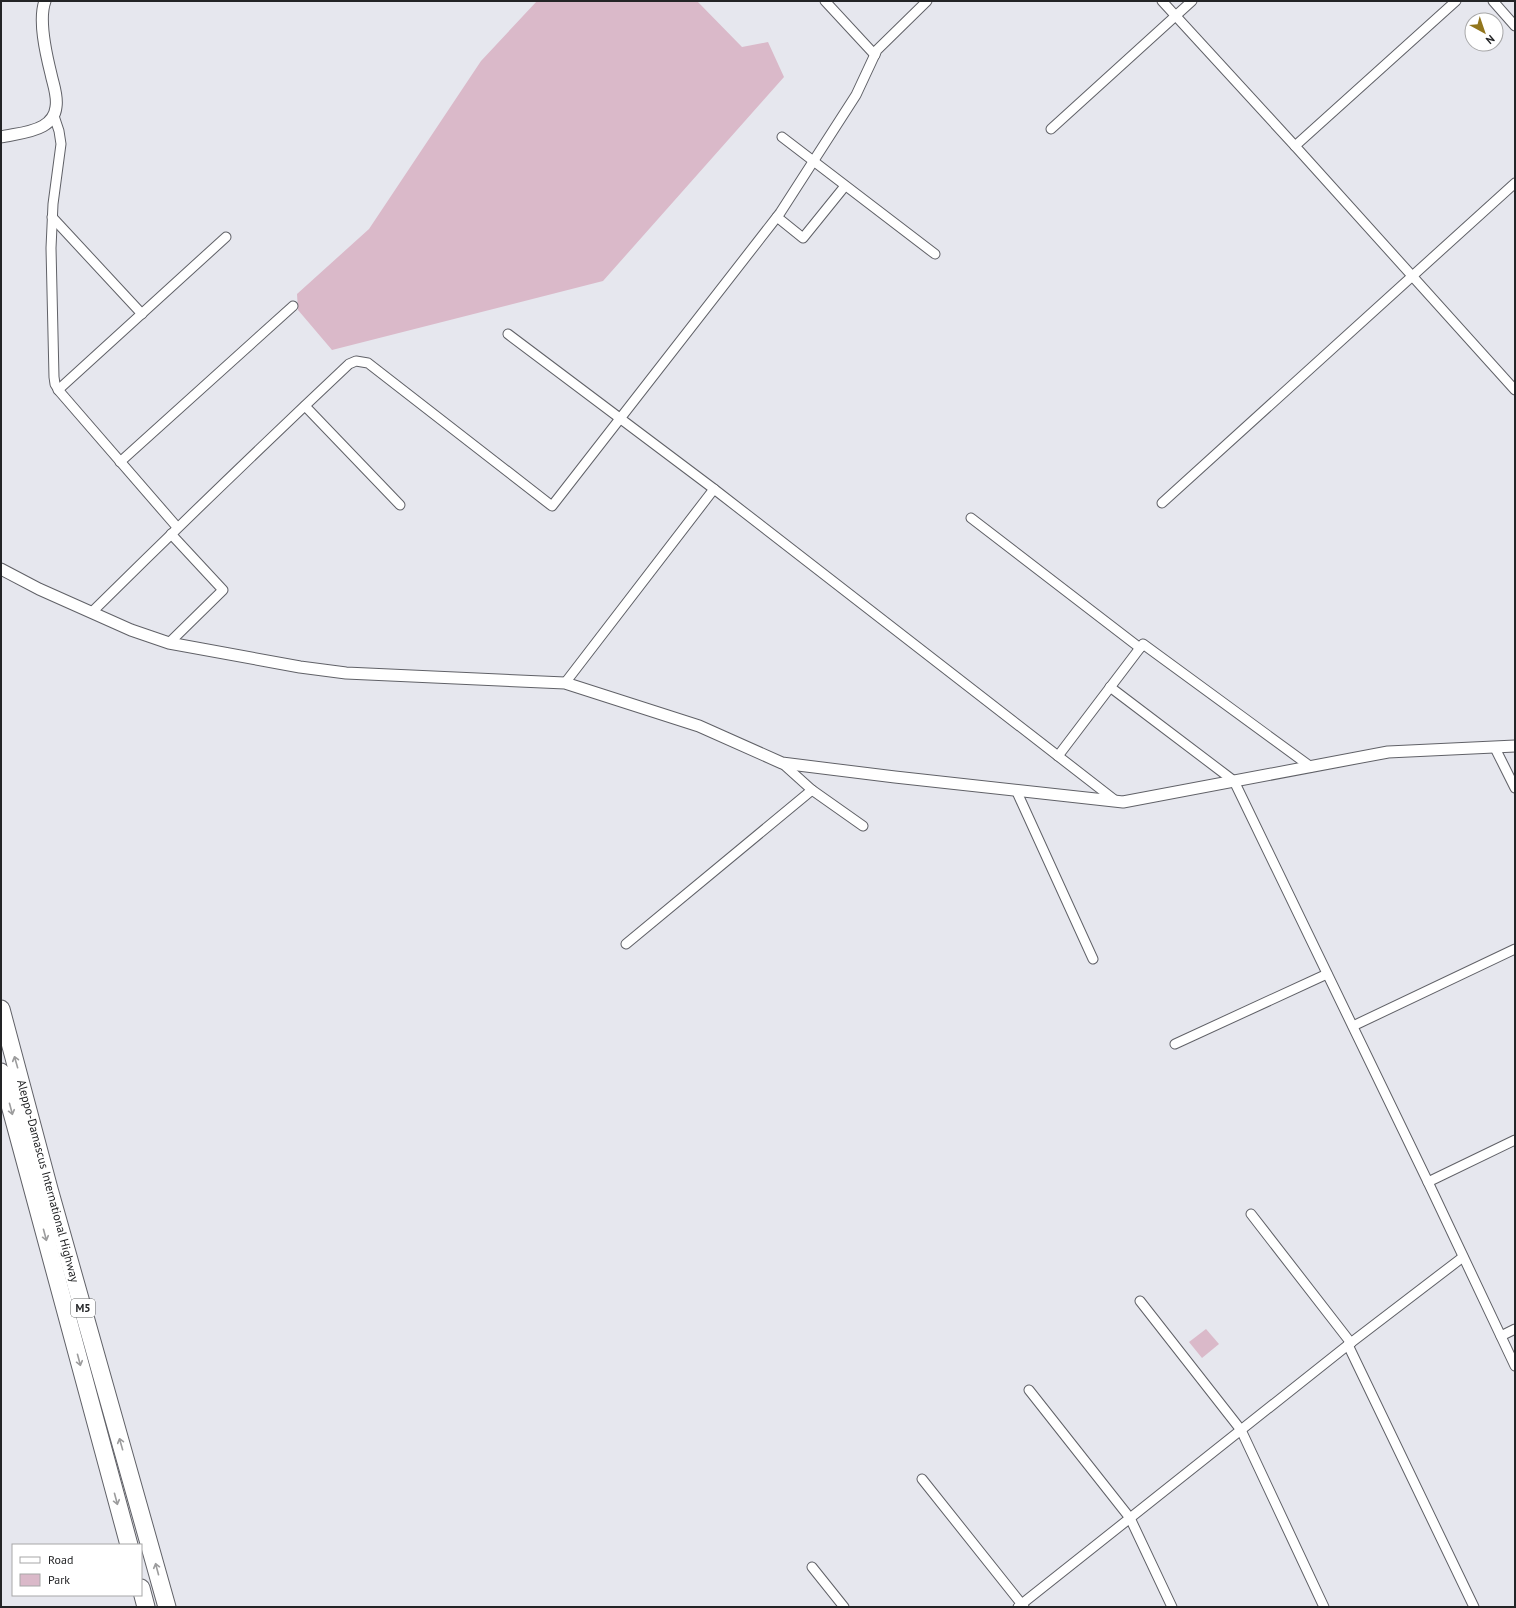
<svg xmlns="http://www.w3.org/2000/svg" width="1516" height="1608" font-family="'PT Sans',sans-serif">
<style>
.green{fill:#dab9c9}
.lines{fill:none;stroke-linecap:round;stroke-linejoin:round}
.minor-casing{stroke:#606167;stroke-width:11}
.tertiary-casing{stroke:#606167;stroke-width:13}
.motorway-casing{stroke:#606167;stroke-width:19}
.minor{stroke:#fff;stroke-width:9}
.tertiary{stroke:#fff;stroke-width:11}
.motorway{stroke:#fff;stroke-width:17}
.oneway{stroke:#9c9c9d}
.labels{text-anchor:middle;stroke-width:3;stroke-linejoin:round;paint-order:stroke}
.shield{fill:#fff;stroke:#656667;stroke-width:1}
.shield-label{font-size:11px;font-weight:bold;fill:#232426}
.street-label{font-size:12px;fill:#232426;stroke:#fff}
</style>
<rect width="100%" height="100%" fill="#e6e7ee"/>
<g class="green">
<polygon points="537,1 697,1 742,47 768,42 784,77 603,281 332,350 298,310 297,294 369,229 481,61"/>
<polygon points="1206,1329 1219,1344 1202,1358 1189,1342"/>
</g>
<g class="lines">
<defs>
<g id="minor">
<polyline points="825,1 875,55"/>
<polyline points="1162,1 1295,146 1515,390"/>
<polyline points="1493,1 1515,26"/>
<polyline points="54,116 59,131 61,144 53,204 51,248 54,377 55,384 60,392 177,527"/>
<polyline points="1051,129 1192,1"/>
<polyline points="782,137 935,254"/>
<polyline points="1295,146 1456,1"/>
<polyline points="52,217 142,314"/>
<polyline points="777,217 803,238 845,186"/>
<polyline points="508,334 714,489 1116,801"/>
<polyline points="58,390 226,237"/>
<polyline points="305,406 400,505"/>
<polyline points="120,462 293,306"/>
<polyline points="1162,503 1515,183"/>
<polyline points="971,518 1140,648"/>
<path d="M92,612C177,528 262,446 349,364L356,361L368,363L552,506L780,213L856,95L877,50L927,1"/>
<polyline points="169,643 223,590 171,534"/>
<polyline points="565,683 714,489"/>
<polyline points="1110,687 1234,781 1428,1182 1515,1366"/>
<polyline points="1495,748 1515,788"/>
<polyline points="1058,756 1143,644 1311,767"/>
<polyline points="782,763 812,790 863,826"/>
<polyline points="1016,790 1093,959"/>
<polyline points="626,944 812,790"/>
<polyline points="1353,1026 1515,949"/>
<polyline points="1175,1044 1327,974"/>
<polyline points="1428,1182 1515,1140"/>
<polyline points="1251,1214 1351,1343"/>
<polyline points="1140,1301 1241,1430 1324,1607"/>
<polyline points="1501,1336 1515,1329"/>
<polyline points="1348,1345 1474,1607"/>
<polyline points="1029,1390 1130,1518 1172,1607"/>
<polyline points="922,1479 1024,1607"/>
<polyline points="812,1567 844,1607"/>
<polyline points="1018,1607 1348,1345 1463,1257"/>
</g>
<g id="tertiary">
<path d="M1,137C14,134 31,133 43,126C50,122 55,116 56,107C58,96 53,84 51,74C46,54 38,20 45,1"/>
<polyline points="1,569 39,589 131,630 169,643 300,667 346,673 565,683 699,726 782,763 895,777 1123,802 1388,752 1515,746"/>
</g>
<g id="motorway">
<polyline points="1,1009 49,1189 167,1607"/>
<polyline points="1,1072 129,1545"/>
<polyline points="141,1588 146,1607"/>
</g>
</defs>
<use href="#minor" class="minor-casing"/>
<use href="#tertiary" class="tertiary-casing"/>
<use href="#motorway" class="motorway-casing"/>
<use href="#minor" class="minor"/>
<use href="#tertiary" class="tertiary"/>
<use href="#motorway" class="motorway"/>
</g>
<defs><path id="oneway-shaft" d="M-6 0H5M1.5-3L5.5 0L1.5 3" fill="none" stroke-width="1.6" stroke-linecap="round" stroke-linejoin="round"/></defs>
<g class="oneway">
<use href="#oneway-shaft" transform="translate(16 1062) rotate(-106)"/>
<use href="#oneway-shaft" transform="translate(11 1109) rotate(75)"/>
<use href="#oneway-shaft" transform="translate(45 1235) rotate(75)"/>
<use href="#oneway-shaft" transform="translate(79 1360) rotate(75)"/>
<use href="#oneway-shaft" transform="translate(121 1444) rotate(-106)"/>
<use href="#oneway-shaft" transform="translate(116 1499) rotate(75)"/>
<use href="#oneway-shaft" transform="translate(157 1569) rotate(-105)"/>
</g>
<g class="labels">
<rect class="shield" x="71" y="1299" width="24" height="18" rx="3"/>
<g class="shield-label">
<text x="83" y="1312">M5</text>
</g>
<g class="street-label">
<text transform="translate(48 1181) rotate(75)" y="4">Aleppo-Damascus International Highway</text>
</g>
</g>
<rect width="1516" height="1608" fill="none" stroke="#232426" stroke-width="4"/>
<rect x="12" y="1544" width="130" height="52" fill="#ffffff" stroke="#a7a7a8"/>
<rect x="20" y="1557" width="20" height="6" fill="#ffffff" stroke="#a7a7a8"/>
<text x="48" y="1564" font-size="12" fill="#232426">Road</text>
<rect x="20" y="1574" width="20" height="12" fill="#dab9c9" stroke="#a7a7a8"/>
<text x="48" y="1584" font-size="12" fill="#232426">Park</text>
<g transform="translate(1484 32) rotate(140)"><circle r="19" fill="#ffffff" stroke="#a7a7a8"/>
<path d="M0-3L7 15L0 10L-7 15Z" fill="#92761d"/>
<text y="-6" font-size="11" font-weight="bold" text-anchor="middle" fill="#232426">N</text>
</g>
</svg>
